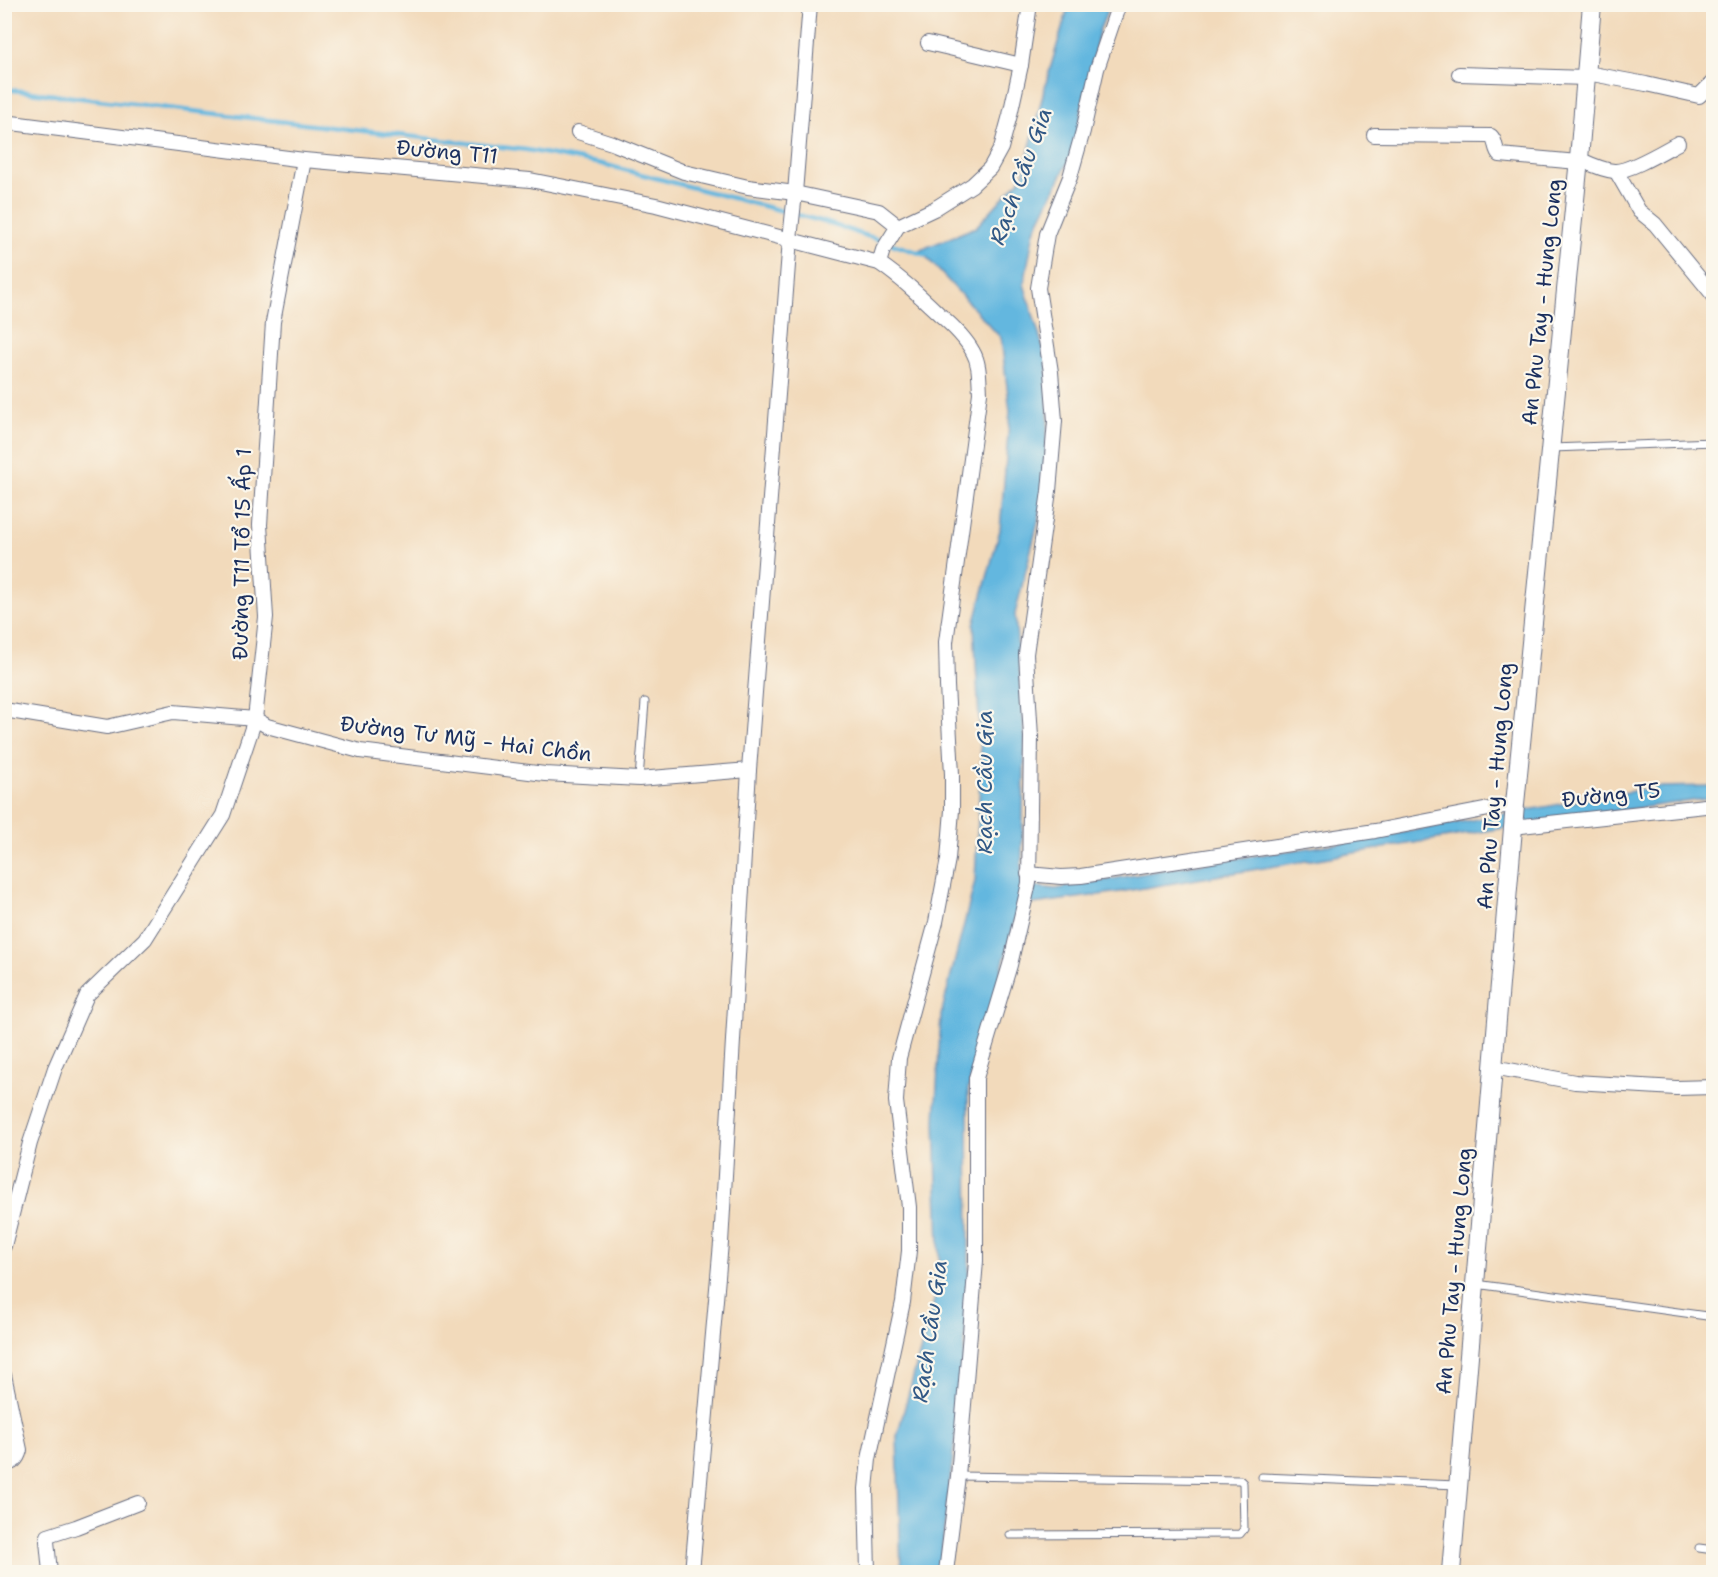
<svg xmlns="http://www.w3.org/2000/svg" width="1718" height="1577" font-family="'Shantell Sans',sans-serif">
<style>
.water{fill:#63b7df;stroke:#3f739e;stroke-width:1.5}
.lines{fill:none;stroke-linecap:round;stroke-linejoin:round}
.stream{stroke:#63b7df;stroke-width:4.5}
.lane-casing{stroke:#666b7f;stroke-width:9}
.street-casing{stroke:#666b7f;stroke-width:16}
.secondary-casing{stroke:#666b7f;stroke-width:20}
.lane{stroke:#fff;stroke-width:7}
.street{stroke:#fff;stroke-width:14}
.secondary{stroke:#fff;stroke-width:18}
.labels{text-anchor:middle;stroke-width:4.5;stroke-linejoin:round;paint-order:stroke}
.street-label{font-size:21px;fill:#1b2f5e;stroke:#fbf7ec}
.water-label{font-size:22px;font-style:italic;fill:#315885;stroke:#fbf7ec}
</style>
<rect width="100%" height="100%" fill="#fbf7ec"/>
<filter id="ink" filterUnits="userSpaceOnUse"><feTurbulence type="fractalNoise" baseFrequency=".0167" numOctaves="2"/><feDisplacementMap in="SourceGraphic" scale="12" xChannelSelector="R" yChannelSelector="G"/><feConvolveMatrix kernelMatrix="1 2 1 2 8 2 1 2 1" color-interpolation-filters="sRGB"/></filter>
<filter id="wash" filterUnits="userSpaceOnUse"><feTurbulence type="fractalNoise" baseFrequency=".008" numOctaves="4" result="noise"/><feDisplacementMap in="SourceGraphic" scale="24" xChannelSelector="R" yChannelSelector="G"/><feGaussianBlur stdDeviation="1.35" result="paint"/><feColorMatrix in="noise" values="0 0 0 0 0 0 0 0 0 0 0 0 0 0 0 0 0 1.4 0 .05"/><feComposite in="paint" operator="in"/></filter>
<g filter="url(#wash)">
<rect width="100%" height="100%" fill="#f2dabb"/>
<polygon class="water" points="1069,5 1110,5 1099,31 1072,154 1034,231 1024,284 1047,361 1048,418 1042,506 1015,614 1025,739 1021,885 1056,889 1185,866 1355,841 1656,787 1713,786 1713,798 1564,818 1120,892 1019,906 968,1089 969,1285 961,1389 939,1572 901,1572 897,1436 940,1279 935,1121 941,1015 975,881 981,758 974,625 1000,530 1010,411 1001,338 920,250 976,227 1023,176 1045,86"/>
<g class="lines">
<polyline class="stream" points="4,89 527,150 602,164 821,221 926,255"/>
</g>
</g>
<g filter="url(#ink)">
<g class="lines">
<defs>
<g id="lane">
<polyline points="1552,448 1714,442"/>
<polyline points="639,779 645,702"/>
<polyline points="1476,1284 1714,1317"/>
<polyline points="958,1476 1240,1480 1243,1483 1244,1529 1240,1534 1010,1535"/>
<polyline points="1262,1477 1457,1485"/>
<polyline points="1699,1548 1714,1550"/>
</g>
<g id="street">
<polyline points="928,43 1021,65"/>
<polyline points="1587,73 1646,84 1699,96 1714,81"/>
<polyline points="1459,74 1586,78"/>
<path d="M4,122L304,160L530,180L656,205L879,263C901,278 920,296 939,314C952,325 965,337 973,352C980,364 979,379 980,393L946,642L947,686L952,774V810L948,859L936,922L899,1058L896,1101L909,1207V1251L903,1302L869,1459L866,1489L868,1572"/>
<polyline points="578,132 612,143 684,172 748,187 795,193 879,211 898,226"/>
<path d="M1374,135L1491,136C1497,142 1494,150 1500,155L1578,162"/>
<path d="M1579,159C1590,164 1602,170 1614,171C1629,172 1665,150 1678,143"/>
<polyline points="1616,171 1639,211 1655,224 1714,296"/>
<polyline points="879,263 883,250 898,226 934,209 972,185 990,168 1001,148 1010,115 1021,65 1030,4"/>
<polyline points="4,710 107,727 173,712 255,719 267,726 360,751 545,774 639,779 749,770"/>
<polyline points="1513,827 1714,805"/>
<polyline points="1028,874 1061,877 1081,876 1375,831 1515,804"/>
<polyline points="1493,1067 1575,1082 1676,1088 1714,1087"/>
<polyline points="4,1246 30,1143 55,1068 87,995 145,939 223,815 255,719 266,617 260,525 273,322 304,160"/>
<path d="M4,1375L20,1450C18,1458 14,1464 4,1464"/>
<polyline points="50,1572 47,1541 48,1536 76,1527 138,1503"/>
<polyline points="692,1572 721,1243 749,770 790,239 795,193 810,4"/>
<polyline points="946,1572 958,1476 976,1261 976,1078 1010,965 1029,883 1031,737 1026,654 1049,491 1055,421 1051,372 1038,288 1047,234 1070,177 1083,131 1097,69 1119,4"/>
</g>
<polyline id="secondary" points="1451,1572 1515,804 1579,159 1592,4"/>
</defs>
<use href="#lane" class="lane-casing"/>
<use href="#street" class="street-casing"/>
<use href="#secondary" class="secondary-casing"/>
<use href="#lane" class="lane"/>
<use href="#street" class="street"/>
<use href="#secondary" class="secondary"/>
</g>
</g>
<g class="labels">
<g class="street-label">
<text transform="translate(447 152) rotate(5)" y="7">Đường T11</text>
<text transform="translate(1542 302) rotate(-84)" y="7">An Phu Tay - Hung Long</text>
<text transform="translate(242 554) rotate(-89)" y="7">Đường T11 Tổ 15 Ấp 1</text>
<text transform="translate(466 739) rotate(7)" y="7">Đường Tư Mỹ - Hai Chồn</text>
<text transform="translate(1495 786) rotate(-85)" y="7">An Phu Tay - Hung Long</text>
<text transform="translate(1611 795) rotate(-6)" y="7">Đường T5</text>
<text transform="translate(1454 1271) rotate(-85)" y="7">An Phu Tay - Hung Long</text>
</g>
<g class="water-label">
<text transform="translate(1020 176) rotate(-70)" y="8">Rạch Cầu Gia</text>
<text transform="translate(984 782) rotate(-90)" y="8">Rạch Cầu Gia</text>
<text transform="translate(929 1331) rotate(-82)" y="8">Rạch Cầu Gia</text>
</g>
</g>
<rect width="1718" height="1577" fill="none" stroke="#fbf7ec" stroke-width="24"/>
</svg>
